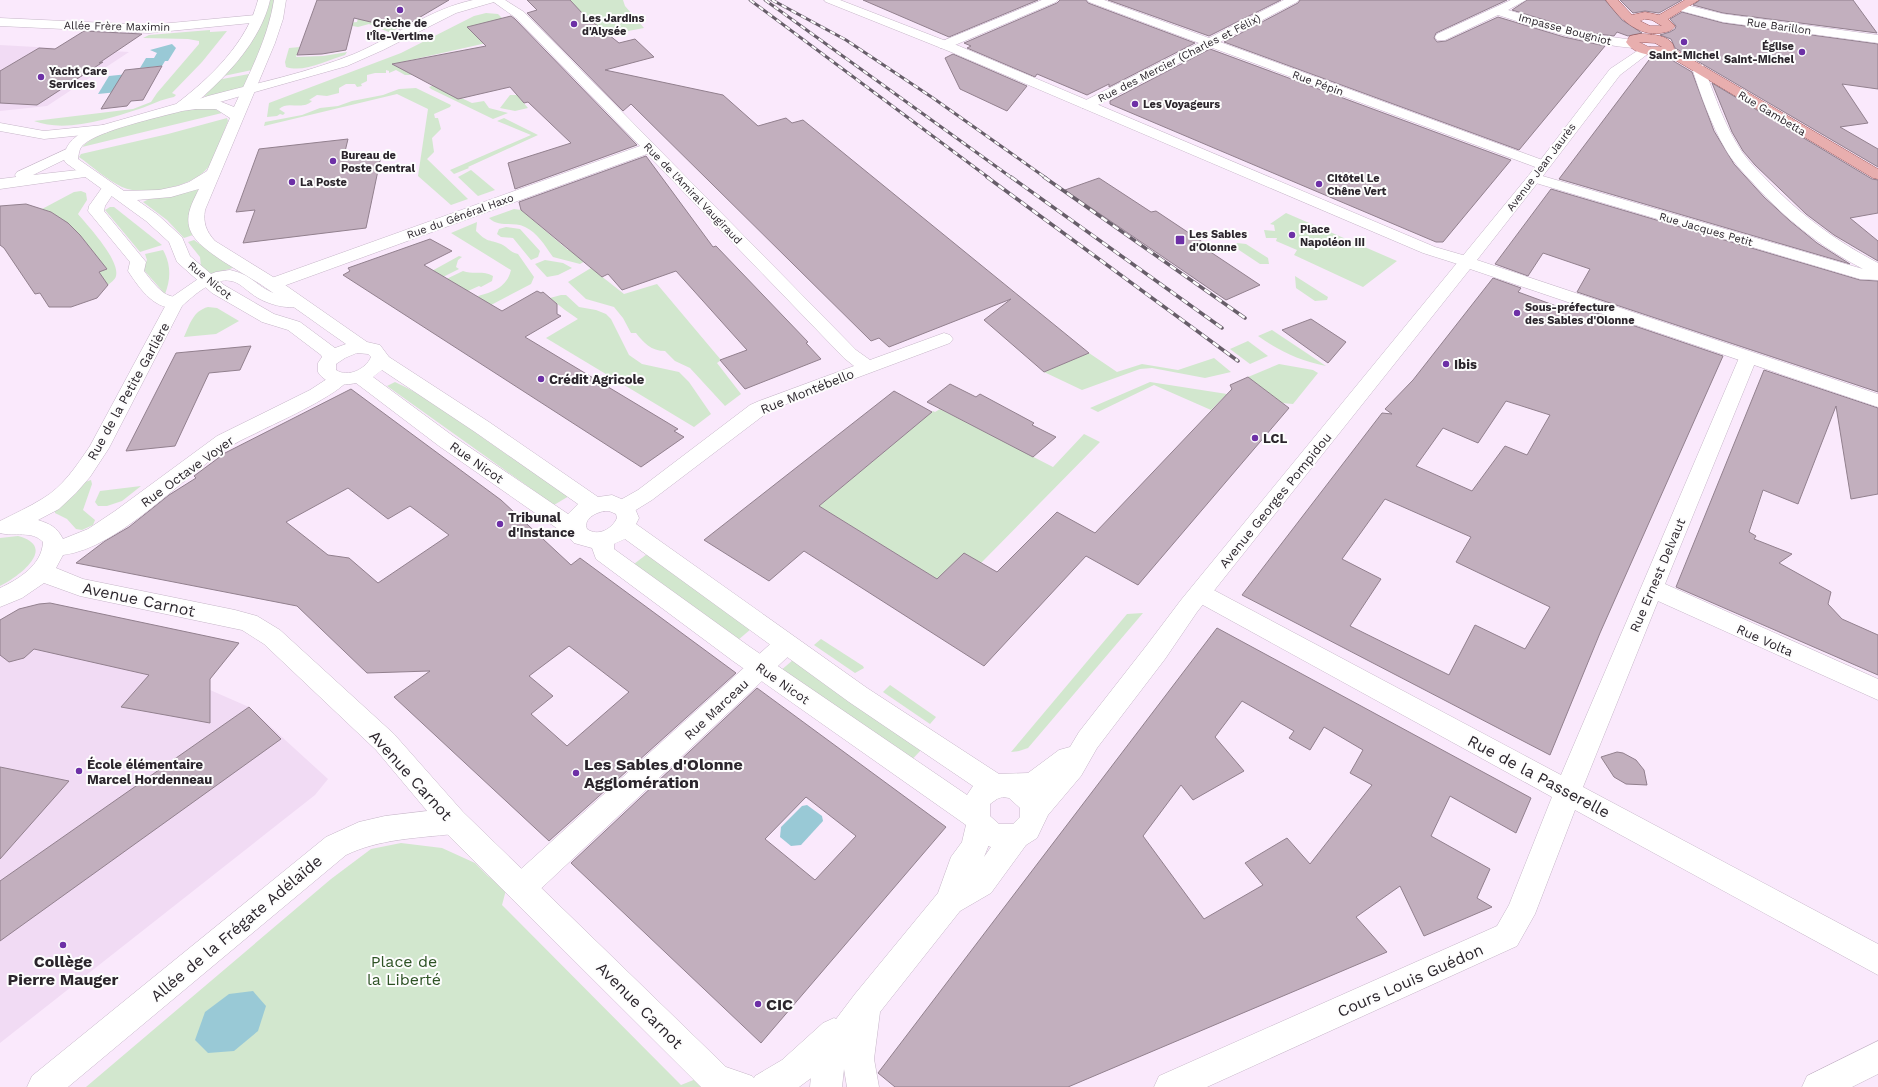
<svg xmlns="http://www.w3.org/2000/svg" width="1878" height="1087" font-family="'Work Sans',sans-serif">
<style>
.built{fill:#f1dbf4}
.green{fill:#d2e7ce}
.water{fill:#99c9d6}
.building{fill:#c2afbe;stroke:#92808e;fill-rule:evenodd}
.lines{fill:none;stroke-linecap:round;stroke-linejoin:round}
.minor-casing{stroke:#c6b6c8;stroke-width:1}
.tertiary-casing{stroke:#c6b6c8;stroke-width:1}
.secondary-casing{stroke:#c6b6c8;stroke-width:1}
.primary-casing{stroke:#9c5b5d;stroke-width:1}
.minor{fill:#fff;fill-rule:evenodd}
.tertiary{fill:#fff;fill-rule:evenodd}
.secondary{fill:#fff;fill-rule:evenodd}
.primary{fill:#e8aeae;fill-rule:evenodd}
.rail-far1-casing{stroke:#675e69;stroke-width:3}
.rail-casing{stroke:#675e69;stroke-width:3.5}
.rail-far1{stroke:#fdfdfd;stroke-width:2;stroke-dasharray:5.5;stroke-linecap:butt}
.rail{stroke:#fdfdfd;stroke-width:2.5;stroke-dasharray:7;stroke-linecap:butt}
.poi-dot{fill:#6d30a6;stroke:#fdfdfd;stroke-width:1.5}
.labels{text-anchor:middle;stroke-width:4;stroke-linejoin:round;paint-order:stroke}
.far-poi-label{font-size:11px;font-weight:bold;fill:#2b252c;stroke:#fdfdfd;text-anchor:start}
.far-street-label{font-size:11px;fill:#2b252c;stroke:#fdfdfd}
.poi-label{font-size:13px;font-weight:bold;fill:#2b252c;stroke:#fdfdfd;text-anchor:start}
.street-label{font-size:13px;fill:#2b252c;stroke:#fdfdfd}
.near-street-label{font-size:16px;fill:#2b252c;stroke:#fdfdfd}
.near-poi-label{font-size:16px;font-weight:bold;fill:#2b252c;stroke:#fdfdfd;text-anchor:start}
.near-park-label{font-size:16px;fill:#2e5325;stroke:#fdfdfd}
</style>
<rect width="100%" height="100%" fill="#fae9fc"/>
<g class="built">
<polygon points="0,45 36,47 129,52 47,106 0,111"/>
<polygon points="50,603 239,643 210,679 210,690 249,707 328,779 315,795 0,1043 0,620 19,609 39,604"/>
</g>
<g class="green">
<polygon points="266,0 275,0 274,14 252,70 219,77"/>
<polygon points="363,0 398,28 391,33 369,24 358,27 347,25 348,23 357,22"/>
<polygon points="570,0 623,0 625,6 644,28 607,35 585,14 582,15"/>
<path d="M486,13L498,14L502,18L491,42L393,64L412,75H405L396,70L389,73V71L386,70V73H375L367,75V81L361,84L362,86L357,87L355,84H346L339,88V93L327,96L317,95L309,100L312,101C302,111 288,100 279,109L285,113L283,115L280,114L277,116L267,117L269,103L401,53L474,16Z"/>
<path d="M210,30V32L227,31L202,62L172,93L176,95L174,97C162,99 151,105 139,109C108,119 65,133 34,121L133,109L151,102L157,93L199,44V41L188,39L143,38L149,35Z"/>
<path d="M300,47L296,57L323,56L347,52L345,55C328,60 304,73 286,67L285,62L289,48Z"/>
<polygon points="249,74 245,87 204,97 217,80"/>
<polygon points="434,85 472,103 484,101 489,108 508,113 493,119 431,89 429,87"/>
<polygon points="416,88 451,105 450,107 434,114 435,118 438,118 441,129 432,138 434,152 427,159 468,199 451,205 418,176 428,109 397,94 264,126 265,122 302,115 320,108 338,106 352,101 383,95 399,89"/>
<polygon points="510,95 517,95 528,108 515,111 500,108"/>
<path d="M195,109H215L222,113L82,147C101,127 167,113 195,109Z"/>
<path d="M227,118L228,121C222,135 218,153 209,166C195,187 144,197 122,187C107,180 93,167 79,157L81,154L168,134Z"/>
<polygon points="504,118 538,135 468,167 469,168 454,174 450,170 531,135 497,121"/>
<polygon points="471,170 495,190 478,196 458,177"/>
<path d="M199,188C193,204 183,220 193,235L184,238L167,220L143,202L149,199Z"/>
<path d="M81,191L86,193L87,200L78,214C88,226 120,260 116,276C115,280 111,282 108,285L99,272L106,269C88,245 72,219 42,209L74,192Z"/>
<polygon points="110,207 114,207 162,245 140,252 105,210"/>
<path d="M514,209L521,210L568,250L579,246L585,261L580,264L553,257C545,246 538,233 525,227C513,221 499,228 489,218Z"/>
<polygon points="1286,213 1397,261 1363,287 1294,255 1297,250 1276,241 1277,238 1266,238 1264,230 1275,231 1274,225 1270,224"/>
<path d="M477,222L476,231C488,243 488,239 501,244C508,247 509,252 518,254L534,277L531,284L436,334L431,332L461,314L481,299L478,296C493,292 507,287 511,270L451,233Z"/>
<polygon points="506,227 520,229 540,251 538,257 531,260 513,238 501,237 497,234 499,229"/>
<polygon points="194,240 233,268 202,276 200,257 188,242"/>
<polygon points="1237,243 1246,244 1268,258 1269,264 1260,264 1236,248 1235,245"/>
<path d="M163,250C171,264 171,279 165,294L143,269L147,260L145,254Z"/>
<polygon points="459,256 462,257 458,260 456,267 459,269 435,281 430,272"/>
<polygon points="545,260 563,263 572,268 558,275 547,277 535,264"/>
<path d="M591,268L624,294L657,284L721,360L717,363L741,394L725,406L690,368L675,361L665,351C651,351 644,343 636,333H631L623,318L614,307L586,299L568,282Z"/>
<path d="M463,271C474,275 483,270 493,276L492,281L481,287L479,286L468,291L452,282L442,287L438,283Z"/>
<polygon points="1295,276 1328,297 1327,300 1315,301 1296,288"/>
<polygon points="561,295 566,295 579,307 596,310 606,314 611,319 629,355 642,364 679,372 689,382 711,414 694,427 546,338 578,319 565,310 550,298"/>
<path d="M208,307L217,308L239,321L216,334L184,337C190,324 193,311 208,307Z"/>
<path d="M1272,330L1326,366C1300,361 1279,351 1258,336Z"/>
<polygon points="1248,341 1268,356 1250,364 1230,349"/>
<polygon points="1089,353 1117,372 1142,364 1178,370 1214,358 1231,372 1205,378 1152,368 1140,369 1082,390 1044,372"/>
<polygon points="1279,364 1313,370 1318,373 1293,404 1282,403 1248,377"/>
<path d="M395,382C428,397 457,419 486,440C513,459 541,478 569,496L554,505L387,386Z"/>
<polygon points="1150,382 1227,394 1211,410 1154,385 1098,412 1090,408"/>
<polygon points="940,409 1053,467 1084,434 1100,442 981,563 964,553 945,584 819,506 933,411 935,412"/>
<polygon points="91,480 92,484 83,510 95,520 93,525 82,530 76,529 67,519 55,513 55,507 82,483"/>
<polygon points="141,486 122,501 107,506 98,506 95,502 100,491"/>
<path d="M18,536C59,547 18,577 0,586V538Z"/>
<polygon points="647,554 751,629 738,640 634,564"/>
<polygon points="1143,613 1028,748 1019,751 1011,752 1127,614"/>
<polygon points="821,639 863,666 864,668 855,673 814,645"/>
<polygon points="793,660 921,750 907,765 779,672"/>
<polygon points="890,685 936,717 930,724 883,692"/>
<polygon points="401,843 442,848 475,863 488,876 506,890 502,905 681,1085 696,1079 704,1087 86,1087 331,879 371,849"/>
</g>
<g class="water">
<polygon points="172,44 176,48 168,61 165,61 162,66 140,68 146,58 154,58 157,53 150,50"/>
<polygon points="147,72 137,90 98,94 109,76"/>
<polygon points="807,805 822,816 823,821 801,845 791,846 780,837 781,827 802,806"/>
<polygon points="253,991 266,1006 258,1031 234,1051 208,1053 195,1040 205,1012 229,994"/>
</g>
<g class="building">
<polygon points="317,0 449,0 400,29 354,18 346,50 322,54 297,55"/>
<polygon points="527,0 570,0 584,15 619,43 635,39 654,57 605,70 723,95 758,126 786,118 792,123 803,120 1089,353 1044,372 984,320 1011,299 889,347 879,338 871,341 631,104 623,111 527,13 537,10"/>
<polygon points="863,0 1038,0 949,37"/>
<polygon points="1060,0 1086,0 1088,3 1195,43 1109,87 1109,84 1087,95 1037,74 1035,77 967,48 971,46 964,43 1057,3"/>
<polygon points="1108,0 1281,0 1209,36"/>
<polygon points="1300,0 1507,0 1436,33 1434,38 1437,42 1446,41 1498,17 1564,37 1605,46 1519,150 1224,42 1298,3"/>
<polygon points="1527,0 1605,0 1622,20 1642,33 1628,36 1617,32 1614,36 1584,32 1512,10"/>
<polygon points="1620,0 1682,0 1659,13 1645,11 1633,13"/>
<polygon points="1700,0 1853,0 1877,33 1723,13 1693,5"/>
<polygon points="1682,12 1723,23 1878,44 1878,89 1842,84 1868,123 1840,127 1878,149 1878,167 1675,48 1671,39 1660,35 1670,32 1675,29 1676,26 1670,19"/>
<polygon points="511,16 515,19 637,145 515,189 508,163 571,143 528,102 524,103 510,87 458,99 392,64 486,46 467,27"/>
<polygon points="84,31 142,34 99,63 103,62 37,105 0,103 0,71 39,48 55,49"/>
<polygon points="1210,49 1511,160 1443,242 1436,242 1110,104 1110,101"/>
<polygon points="953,54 1027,86 1007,111 960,89 945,58"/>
<polygon points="1652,56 1665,56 1692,72 1714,131 1734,164 1764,197 1790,221 1817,243 1850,264 1559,179"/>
<polygon points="162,66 143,100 131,101 127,106 101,109 125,70"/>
<polygon points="1712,83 1872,179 1878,180 1878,213 1850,218 1878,241 1878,261 1834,235 1806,214 1755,165 1743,151 1732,132"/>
<polygon points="348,139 343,160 381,156 366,228 243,243 255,210 236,212 259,149"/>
<polygon points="646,156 713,247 716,246 808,342 806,343 821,359 745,389 720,360 747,350 676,271 622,290 608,274 602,277 521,210 519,202"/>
<polygon points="1099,178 1151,212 1156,211 1204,243 1200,245 1260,285 1226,300 1065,190"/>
<polygon points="1551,189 1860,280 1878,281 1878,392 1577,292 1590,269 1543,253 1528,276 1495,264"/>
<polygon points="26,204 51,212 68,223 80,235 107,269 99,272 108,285 97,298 71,307 49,307 40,293 35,294 4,248 0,245 0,206"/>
<polygon points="430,239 452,251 424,265 502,311 537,291 541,293 543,292 557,304 557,314 561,316 525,337 678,429 674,431 684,437 641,467 343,275 350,271 348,268"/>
<path d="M1493,278L1521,288L1518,292L1567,310L1570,304L1723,356L1600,633L1550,755L1242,595L1382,413L1392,414L1385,409L1413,380ZM1506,401L1550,415L1527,455L1505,446L1472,491L1416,466L1443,428L1478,443ZM1385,499L1471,537L1456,562L1550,607L1525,649L1475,625L1449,675L1350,626L1381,579L1342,559Z"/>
<polygon points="1311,319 1346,342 1328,363 1282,330"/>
<polygon points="251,346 240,370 209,373 175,446 126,451 176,353"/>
<polygon points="1764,370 1878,408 1878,494 1851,499 1836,406 1798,504 1763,490 1749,532 1756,536 1754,539 1792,554 1779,563 1831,592 1828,604 1842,619 1878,635 1878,675 1676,587"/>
<polygon points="1248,377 1289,408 1138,585 1086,556 984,666 804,551 769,581 704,540 894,391 932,412 819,506 937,579 964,553 997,572 1057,512 1095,533 1232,389 1230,385"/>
<polygon points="950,384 976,397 980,394 1034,423 1032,425 1056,437 1033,457 927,402"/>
<path d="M351,389L501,500L571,565L580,558L736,673L549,841L394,697L430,671L367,673L297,606L76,563L105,541L129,527L169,495L196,478L194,476L225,453ZM348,488L388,519L410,506L449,535L378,583L349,558L328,555L286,522ZM569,646L629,692L567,746L531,714L553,696L529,676Z"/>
<polygon points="50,603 239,643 210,679 210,723 121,707 149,675 34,649 24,658 9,662 0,655 0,620 19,609 39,604"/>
<path d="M1217,628L1531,798L1516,833L1450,796L1431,836L1490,869L1477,898L1492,907L1424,936L1400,886L1356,917L1387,952L1068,1087H895L878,1073ZM1242,701L1294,731L1289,738L1310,750L1324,727L1363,750L1350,773L1372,785L1310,864L1287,838L1245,863L1263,885L1204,919L1143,836L1181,785L1193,800L1244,771L1215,737Z"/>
<path d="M757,688L946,827L761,1043L571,863ZM806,797L856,836L815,880L765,839Z"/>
<polygon points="249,707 281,739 0,941 0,881"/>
<polygon points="1617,752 1623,753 1636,760 1644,770 1647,785 1626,784 1614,777 1601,757"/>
<polygon points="0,767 69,781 0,859"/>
</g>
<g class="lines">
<defs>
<g id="minor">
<polygon points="491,0 505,0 524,12 856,350 870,360 944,333 950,335 953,339 950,343 773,409 764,415 652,500 631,513 623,516 615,513 612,508 615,503 638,490 750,405 759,401 854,366 844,358 647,154 278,288 272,289 266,288 263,284 266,280 640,146 516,18"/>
<polygon points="1042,0 1058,0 1056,2 948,48 940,48 938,45 940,42"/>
<polygon points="1087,0 1104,0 1209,38 1284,0 1299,0 1297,2 1220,42 1548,162 1550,165 1548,168 1538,168 1210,47 1092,108 1082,108 1080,105 1082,102 1199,43 1089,2"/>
<path d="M1511,0H1526L1508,10L1584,33L1633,40L1637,41L1639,44L1637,47L1633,48C1586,44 1542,29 1498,15L1445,40H1437L1435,37L1437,34Z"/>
<polygon points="1682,4 1723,14 1878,35 1878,43 1723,22 1678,10 1676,8 1678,6"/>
<polygon points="257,15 261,16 263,19 261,22 149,33 0,26 0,18 149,25"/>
<path d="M1698,64L1703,65L1704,68C1715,96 1725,127 1742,152C1749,162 1758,171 1766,179C1799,214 1836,241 1878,263V280L1860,279L1529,181L1527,178L1529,175L1534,174L1539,175L1863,269C1821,247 1785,219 1753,183C1743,172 1733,162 1726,150C1711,124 1701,96 1692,68L1693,65Z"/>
<polygon points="0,123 44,131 103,125 108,126 110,129 108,132 103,133 44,139 0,131"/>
<polygon points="71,147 76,148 78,151 76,154 33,175 87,169 92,170 94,173 92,176 0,189 0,179 16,177 15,175 17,172"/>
<path d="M109,183L114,185L117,188L105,206L104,211L146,262L144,271C150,279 156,287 164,293C170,297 179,297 184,303L181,307C156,313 140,289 128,271L130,262L88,211L89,206L104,185Z"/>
<polygon points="1748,352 1755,354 1757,358 1665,584 1878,679 1878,700 1658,601 1583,787 1878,944 1878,975 1575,810 1535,914 1517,946 1207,1087 1154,1087 1159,1076 1497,926 1509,905 1552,797 1192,599 1189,593 1192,587 1200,584 1208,587 1561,775 1739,358 1741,354"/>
<polygon points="786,634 794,637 798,644 794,651 531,898 521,902 511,898 507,888 511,878 778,637"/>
<path d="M453,808L463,812L467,821L463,830L453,834C417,838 379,839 346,855L68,1087H27L32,1076L326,837L359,822L385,816Z"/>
</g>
<g id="tertiary">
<path d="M473,0H496L494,2L456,13L383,50L347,66L195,109L190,108L188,105L190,102L208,96C257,83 307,73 354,54C394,37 430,9 473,0Z"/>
<polygon points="824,0 840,0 959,46 1435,247 1473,258 1475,262 1473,266 1467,267 1423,253 951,52 826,2"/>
<path d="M230,270C252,275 254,284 271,292C281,296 292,296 302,298L305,302L302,306C287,310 265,304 252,294C246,290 239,282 231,281C214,277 194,295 182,306L109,448L90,477L76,493L59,509L38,520C50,524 57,527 63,539L88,529L115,511L217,436L310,390L333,375L340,373L347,375L349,379C339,394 283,420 264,429C253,435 242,439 231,446C182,476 120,548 63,555L56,568L83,579L235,610L257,616L280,630L394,734L463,812L726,1067L752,1076L754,1078L755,1076L782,1060L823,1023L834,1018L845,1023L850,1034L845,1045L814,1076L799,1087H701L443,830L376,750L264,644L242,630L80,596L44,583L22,598L0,607V588C19,579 42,565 43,542C32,530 14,537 0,533V521C14,514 29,507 42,499C63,487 77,465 90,446L169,299L198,279L216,272Z"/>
</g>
<g id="secondary">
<path d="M258,0H270C261,40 228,75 198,101H219L234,107C250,72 268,38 274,0H286L283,19L275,43L205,210C203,223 206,231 215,241L278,280L367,342L380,345L389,357L489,422L598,497L612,495L633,504L639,518L636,524L867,688L999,774L1028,773L1059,750L1070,747L1079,732L1147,645L1181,600L1529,175L1610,69L1643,47H1651L1653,50L1620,75L1539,181L1477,260L1878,394V407L1470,269L1197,612L1165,659L1097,748L1081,776L1048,815L1037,838L1026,845L991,893L960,911L880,1012L874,1059L879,1087H847L844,1069L842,1087H810L813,1054L818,1043L855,994L938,893L951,857L962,842L966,825L733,661L596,559L592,548L574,543L568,536L439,446L356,383C343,386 326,385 318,372V363L322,357L321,355L288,330L262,322L212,293L177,262L169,242L146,221L66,163L64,160C64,144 75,136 89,129L176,104C210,78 247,43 258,0ZM196,109H216L230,118L207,171L189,182L178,186L159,190L124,191L78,159C79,153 79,149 83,145C99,130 160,117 182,111ZM199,189C192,203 184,217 191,232C200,252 248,275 266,288C293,306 320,326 346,344L335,348L300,322L274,314L224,285L190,256L182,237L158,215L137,200L171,197ZM357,353L368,354L371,357C366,369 348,378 336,370V364L345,358ZM382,370L475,432L578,504L568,514L453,436L373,377ZM604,511H609L616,514L617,518C612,529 598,537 587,529C583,519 595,513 604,511ZM625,539L849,702L973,786L967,795L750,647L614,549V544ZM1003,797L1009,798L1020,808V817L1013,824H999L990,816V804L997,799ZM988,846L991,847L984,857L988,847Z"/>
<polygon points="1878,1041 1878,1074 1852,1087 1802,1087 1807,1076"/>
</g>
<g id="primary">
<path d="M1606,0H1618L1632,15L1645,12L1659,15L1685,0H1699L1668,19L1675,26C1672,31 1667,32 1661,33C1638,37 1618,17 1606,0ZM1645,19L1652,20L1662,26H1650L1640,21Z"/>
<path d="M1640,34C1651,34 1673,35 1674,49L1878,169V179L1873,178L1665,54C1651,57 1634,54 1626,42L1630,36ZM1639,42L1655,43L1662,47H1649Z"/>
</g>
</defs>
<use href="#minor" class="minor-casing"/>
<use href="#tertiary" class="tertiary-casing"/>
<use href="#secondary" class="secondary-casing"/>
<use href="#primary" class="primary-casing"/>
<use href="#minor" class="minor"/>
<use href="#tertiary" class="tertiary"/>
<use href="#secondary" class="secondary"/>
<use href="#primary" class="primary"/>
<defs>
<g id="rail-far1">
<polyline points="750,0 989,178"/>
<polyline points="765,0 1012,178"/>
<polyline points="772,0 846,40 933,98 1046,178"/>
</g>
<g id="rail">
<polyline points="987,177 1238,361"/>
<polyline points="1011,177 1222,328"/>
<polyline points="1044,177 1245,318"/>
</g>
</defs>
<use href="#rail-far1" class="rail-far1-casing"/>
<use href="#rail" class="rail-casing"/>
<use href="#rail-far1" class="rail-far1"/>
<use href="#rail" class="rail"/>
</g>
<g class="poi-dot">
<circle cx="400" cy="10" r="4"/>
<circle cx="574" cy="24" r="4"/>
<circle cx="1684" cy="42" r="4"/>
<circle cx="1802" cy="52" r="4"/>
<circle cx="41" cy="77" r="4"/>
<circle cx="1135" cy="104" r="4"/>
<circle cx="333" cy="161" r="4"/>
<circle cx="292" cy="182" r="4"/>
<circle cx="1319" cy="184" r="4"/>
<circle cx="1292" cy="235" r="4"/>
<rect x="1175" y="235" width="10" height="10" rx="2"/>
<circle cx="1517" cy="313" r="4"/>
<circle cx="1446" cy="364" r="4"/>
<circle cx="541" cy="379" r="4"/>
<circle cx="1255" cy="438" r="4"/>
<circle cx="500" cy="524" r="4"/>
<circle cx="79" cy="771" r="4"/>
<circle cx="576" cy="773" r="4"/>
<circle cx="63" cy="945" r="4"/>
<circle cx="758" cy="1004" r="4"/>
</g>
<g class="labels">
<g class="far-poi-label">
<text x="582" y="22">Les Jardins<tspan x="582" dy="13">d'Alysée</tspan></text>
<text x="400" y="27" text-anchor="middle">Crèche de<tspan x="400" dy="13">l'Île-Vertime</tspan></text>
<text x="1794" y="50" text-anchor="end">Église<tspan x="1794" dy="13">Saint-Michel</tspan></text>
<text x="1684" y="59" text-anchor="middle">Saint-Michel</text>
<text x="49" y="75">Yacht Care<tspan x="49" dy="13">Services</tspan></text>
<text x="1143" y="108">Les Voyageurs</text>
<text x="341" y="159">Bureau de<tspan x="341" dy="13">Poste Central</tspan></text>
<text x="1327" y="182">Citôtel Le<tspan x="1327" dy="13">Chêne Vert</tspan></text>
<text x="300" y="186">La Poste</text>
<text x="1300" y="233">Place<tspan x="1300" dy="13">Napoléon III</tspan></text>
<text x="1189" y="238">Les Sables<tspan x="1189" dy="13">d'Olonne</tspan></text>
<text x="1525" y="311">Sous-préfecture<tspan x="1525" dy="13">des Sables d'Olonne</tspan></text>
</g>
<g class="far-street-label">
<text transform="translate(117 26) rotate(1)" y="4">Allée Frère Maximin</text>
<text transform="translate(1779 26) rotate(8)" y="4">Rue Barillon</text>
<text transform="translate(1565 29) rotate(15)" y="4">Impasse Bougniot</text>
<text transform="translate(1179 58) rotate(-27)" y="4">Rue des Mercier (Charles et Félix)</text>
<text transform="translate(1318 83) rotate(20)" y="4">Rue Pépin</text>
<text transform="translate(1772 113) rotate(31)" y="4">Rue Gambetta</text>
<text transform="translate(1541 167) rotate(-53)" y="4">Avenue Jean Jaurès</text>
<text transform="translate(693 193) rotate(46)" y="4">Rue de l'Amiral Vaugiraud</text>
<text transform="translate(460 216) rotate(-20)" y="4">Rue du Général Haxo</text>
<text transform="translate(1706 229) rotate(16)" y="4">Rue Jacques Petit</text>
<text transform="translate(210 280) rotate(39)" y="4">Rue Nicot</text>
</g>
<g class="poi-label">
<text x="1454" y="369">Ibis</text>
<text x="549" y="384">Crédit Agricole</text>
<text x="1263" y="443">LCL</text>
<text x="508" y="522">Tribunal<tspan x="508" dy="15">d'Instance</tspan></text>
<text x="87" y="769">École élémentaire<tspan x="87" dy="15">Marcel Hordenneau</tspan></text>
</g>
<g class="street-label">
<text transform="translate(128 391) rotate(-61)" y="5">Rue de la Petite Garlière</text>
<text transform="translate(807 391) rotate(-22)" y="5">Rue Montébello</text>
<text transform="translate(477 462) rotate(35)" y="5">Rue Nicot</text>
<text transform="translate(187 471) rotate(-36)" y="5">Rue Octave Voyer</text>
<text transform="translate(1275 500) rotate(-51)" y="5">Avenue Georges Pompidou</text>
<text transform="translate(1657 575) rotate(-67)" y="5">Rue Ernest Delvaut</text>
<text transform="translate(1765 640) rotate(24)" y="5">Rue Volta</text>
<text transform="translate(783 683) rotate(35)" y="5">Rue Nicot</text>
<text transform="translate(716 709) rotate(-43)" y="5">Rue Marceau</text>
</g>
<g class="near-street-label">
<text transform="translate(139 599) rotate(12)" y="6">Avenue Carnot</text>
<text transform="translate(411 775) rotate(48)" y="6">Avenue Carnot</text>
<text transform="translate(1539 776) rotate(28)" y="6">Rue de la Passerelle</text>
<text transform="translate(236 928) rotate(-40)" y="6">Allée de la Frégate Adélaïde</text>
<text transform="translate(1410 980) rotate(-24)" y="6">Cours Louis Guédon</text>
<text transform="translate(640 1005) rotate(45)" y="6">Avenue Carnot</text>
</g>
<g class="near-poi-label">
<text x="584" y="770">Les Sables d'Olonne<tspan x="584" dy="18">Agglomération</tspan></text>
<text x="63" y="967" text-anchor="middle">Collège<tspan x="63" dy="18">Pierre Mauger</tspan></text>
<text x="766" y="1010">CIC</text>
</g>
<g class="near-park-label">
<text x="404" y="967">Place de<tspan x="404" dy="18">la Liberté</tspan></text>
</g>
</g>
</svg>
